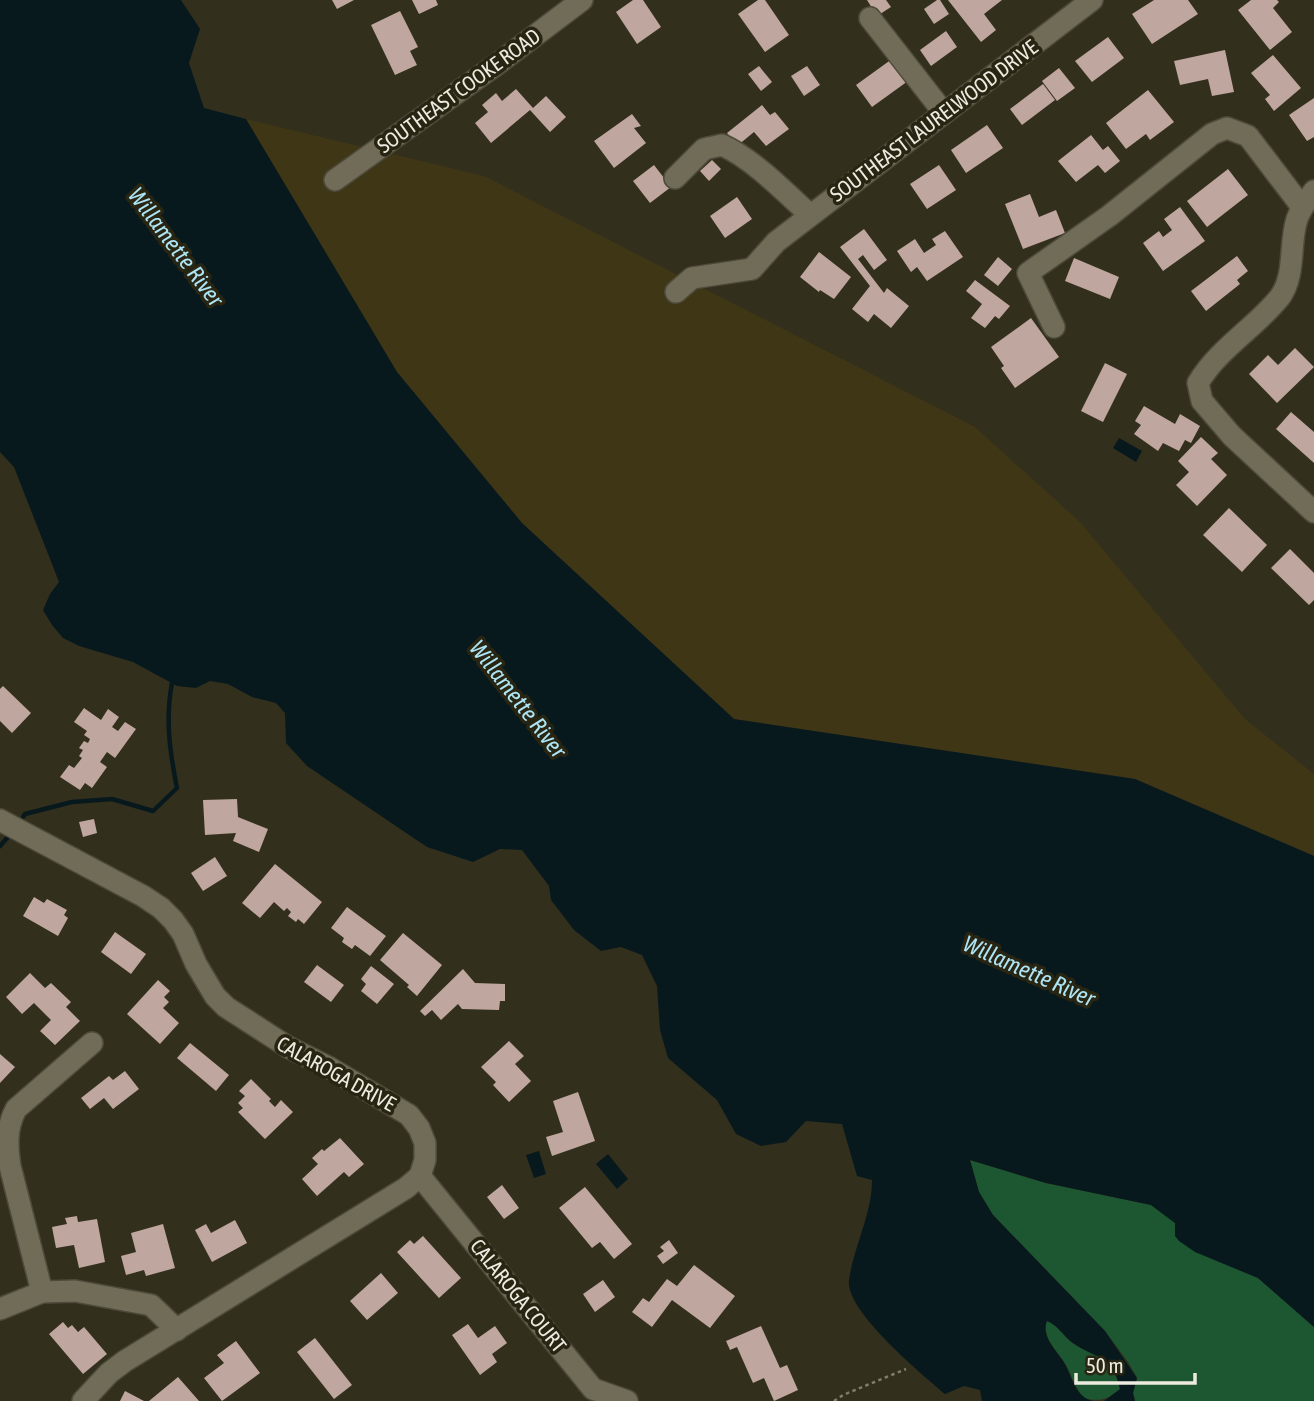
<svg xmlns="http://www.w3.org/2000/svg" width="1314" height="1401" font-family="'Asap Condensed',sans-serif">
<style>
.green{fill:#1c5731}
.sand{fill:#3f3616}
.water{fill:#08191e}
.lines{fill:none;stroke-linecap:round;stroke-linejoin:round}
.stream{stroke:#08191e;stroke-width:4.5}
.building{fill:#bfa69f}
.minor-casing{stroke:#4d4a3a;stroke-width:24}
.path{stroke:#807d6e;stroke-width:2.5;stroke-dasharray:3.5 3.5;stroke-linecap:butt}
.minor{stroke:#706c58;stroke-width:21}
.labels{text-anchor:middle;stroke-width:7;stroke-linejoin:round;paint-order:stroke}
.street-label{font-size:21px;fill:#edebe0;stroke:#292513}
.water-label{font-size:23px;font-style:italic;fill:#ade5f5;stroke:#292513}
</style>
<rect width="100%" height="100%" fill="#332f1d"/>
<g class="green">
<polygon points="970,1160 1046,1183 1151,1205 1175,1223 1175,1236 1196,1252 1258,1278 1314,1327 1314,1401 1135,1401 1133,1393 1137,1378 1128,1362 1105,1331 993,1215 979,1192"/>
<path d="M1047,1320C1058,1326 1062,1334 1071,1342C1095,1359 1112,1353 1120,1389C1109,1400 1100,1401 1085,1399C1075,1388 1072,1377 1066,1365C1058,1351 1041,1338 1047,1320Z"/>
</g>
<polygon class="sand" points="246,119 484,176 975,427 1080,522 1245,719 1314,774 1314,856 1135,779 734,719 522,523 397,372"/>
<g class="water">
<path d="M0,0H181L200,29L189,63L204,108L246,119L397,372L522,523L734,719L1135,779L1314,856V1327L1258,1278L1195,1252L1179,1241L1175,1236V1223L1151,1205L1046,1183L970,1160L979,1192L993,1215L1105,1331L1137,1378L1133,1393L1135,1401H1104L1120,1389C1113,1355 1096,1359 1073,1343C1062,1335 1060,1327 1047,1321C1040,1338 1059,1352 1066,1366C1073,1380 1076,1397 1093,1401H982L980,1390L964,1386L945,1394C922,1374 845,1311 849,1280C854,1246 872,1214 872,1180L857,1176L842,1124L806,1121L786,1142L761,1146L736,1134L717,1100L668,1058L660,1030L657,986L642,955L621,947L601,951L574,930L551,900L549,886L522,850L500,849L473,862L427,847L307,766L286,743L285,713L276,703L252,697L228,684L210,681L196,688L177,686L133,662L79,646L63,638L52,625L43,610L50,594L59,582L14,467L0,452Z"/>
<polygon points="1119,438 1142,451 1136,462 1113,448"/>
<polygon points="539,1151 546,1174 534,1178 526,1155"/>
<polygon points="608,1154 628,1179 617,1189 596,1164"/>
</g>
<g class="lines">
<g class="stream">
<path d="M23,817L25,814L72,802L112,799L153,811L177,788C170,753 165,719 172,683"/>
<polyline points="0,846 7,838"/>
</g>
</g>
<g class="building">
<polygon points="332,0 354,0 337,9"/>
<polygon points="412,0 436,0 438,5 419,14"/>
<polygon points="633,0 643,0 661,27 637,44 616,12"/>
<polygon points="758,0 765,0 789,35 765,52 738,14"/>
<polygon points="867,0 886,0 891,7 877,16"/>
<polygon points="937,0 940,0 949,14 934,24 924,9"/>
<polygon points="948,0 1002,0 984,14 996,30 981,42"/>
<polygon points="1154,0 1188,0 1198,14 1152,44 1132,14"/>
<polygon points="1251,0 1277,0 1279,2 1273,8 1292,32 1270,50 1238,10"/>
<polygon points="400,11 418,47 410,51 417,65 395,75 371,25"/>
<polygon points="946,31 957,47 931,66 920,50"/>
<polygon points="1108,37 1124,58 1092,82 1075,61"/>
<polygon points="1225,50 1234,92 1212,96 1208,79 1180,85 1174,61"/>
<polygon points="1273,55 1301,88 1274,111 1265,99 1270,95 1251,73"/>
<polygon points="892,59 908,81 872,107 856,85"/>
<polygon points="759,66 772,82 761,91 748,74"/>
<polygon points="807,66 820,85 804,96 791,76"/>
<polygon points="1059,68 1075,88 1057,101 1042,81"/>
<polygon points="1043,84 1055,100 1022,125 1010,109"/>
<polygon points="516,89 533,108 546,96 566,117 550,132 530,110 491,143 475,123 488,112 482,105 496,93 502,101"/>
<polygon points="1148,90 1174,122 1150,140 1146,134 1126,149 1106,123"/>
<polygon points="1314,98 1314,137 1307,141 1289,115"/>
<polygon points="762,105 770,115 775,112 789,129 766,146 754,132 737,146 727,133"/>
<polygon points="632,114 641,126 634,128 646,143 614,168 594,141"/>
<polygon points="987,125 1003,148 966,173 951,150"/>
<polygon points="1091,135 1103,150 1108,146 1120,161 1105,173 1098,165 1076,182 1058,161"/>
<polygon points="712,160 721,169 709,181 700,171"/>
<polygon points="654,165 671,187 650,203 633,181"/>
<polygon points="939,165 956,190 927,209 910,184"/>
<polygon points="1228,169 1248,195 1207,227 1187,201"/>
<polygon points="1030,194 1039,217 1056,210 1065,233 1023,249 1005,204"/>
<polygon points="737,197 752,219 725,238 710,216"/>
<polygon points="1180,207 1205,241 1163,271 1143,243 1159,231 1163,237 1172,230 1164,219"/>
<polygon points="864,229 887,260 874,270 863,255 858,259 884,293 887,288 909,306 891,328 874,314 868,322 852,309 870,286 840,247"/>
<polygon points="945,231 963,257 927,281 917,267 911,272 897,251 915,239 924,253 936,245 932,239"/>
<polygon points="819,252 851,277 834,299 820,290 819,292 800,277"/>
<polygon points="1237,256 1248,271 1237,280 1240,284 1206,311 1191,291"/>
<polygon points="998,257 1012,269 998,286 984,275"/>
<polygon points="1074,258 1119,277 1110,299 1065,281"/>
<polygon points="975,280 1010,306 999,319 995,316 985,328 971,318 982,304 966,291"/>
<polygon points="1031,318 1059,357 1015,388 1001,368 1004,366 991,347"/>
<polygon points="1295,348 1314,367 1277,403 1249,374 1268,355 1278,365"/>
<polygon points="1105,363 1127,374 1103,422 1081,411"/>
<polygon points="1144,406 1175,424 1180,414 1200,426 1191,443 1185,440 1179,451 1163,443 1158,451 1134,434 1141,425 1135,421"/>
<polygon points="1291,412 1314,432 1314,463 1276,429"/>
<polygon points="1201,437 1218,453 1211,459 1227,475 1197,506 1176,485 1189,472 1178,461"/>
<polygon points="1229,508 1267,545 1242,572 1203,535"/>
<polygon points="1290,549 1314,573 1314,600 1309,605 1271,568"/>
<polygon points="3,686 31,713 12,733 0,721 0,689"/>
<polygon points="84,708 101,720 108,709 119,717 112,727 118,731 125,722 136,729 115,758 107,752 100,762 107,767 92,788 85,783 80,790 60,777 69,765 74,768 82,758 79,756 83,750 79,748 84,741 88,743 90,739 84,735 87,731 74,722"/>
<polygon points="237,799 238,817 268,829 259,852 233,841 236,833 205,835 203,800"/>
<polygon points="94,819 97,833 83,837 79,822"/>
<polygon points="215,857 227,876 203,891 191,873"/>
<polygon points="275,864 322,902 304,924 298,919 296,922 288,916 291,912 287,908 284,911 274,902 260,918 242,903"/>
<polygon points="34,897 44,903 47,899 67,910 64,915 68,918 58,936 23,916"/>
<polygon points="347,907 386,936 370,956 355,945 352,949 342,942 344,938 331,928"/>
<polygon points="115,932 146,954 131,974 101,952"/>
<polygon points="403,933 442,965 417,996 407,987 409,985 380,960"/>
<polygon points="317,965 344,985 331,1002 304,982"/>
<polygon points="371,966 394,984 377,1004 361,991 366,984 361,979"/>
<polygon points="463,969 475,983 505,984 505,1001 500,1001 499,1010 462,1009 458,1004 441,1020 432,1010 425,1016 420,1011"/>
<polygon points="30,973 45,988 51,983 71,1002 66,1007 80,1021 55,1045 40,1031 51,1020 34,1003 22,1014 6,997"/>
<polygon points="158,980 170,991 164,997 169,1002 163,1008 179,1023 160,1044 127,1014"/>
<polygon points="509,1041 524,1056 515,1064 531,1081 509,1102 493,1085 496,1082 481,1067"/>
<polygon points="190,1043 229,1075 216,1091 177,1058"/>
<polygon points="0,1054 15,1067 0,1083"/>
<polygon points="125,1071 139,1089 113,1109 104,1098 90,1109 81,1098 109,1076 113,1080"/>
<polygon points="251,1079 271,1099 269,1101 275,1107 281,1100 293,1112 265,1139 238,1112 243,1108 238,1103 245,1096 239,1091"/>
<polygon points="578,1092 595,1141 552,1156 546,1137 563,1132 553,1101"/>
<polygon points="340,1138 364,1164 349,1177 344,1172 317,1196 302,1179 318,1164 312,1158 322,1149 324,1151"/>
<polygon points="502,1185 519,1208 504,1219 487,1197"/>
<polygon points="585,1187 632,1244 614,1259 600,1242 592,1248 559,1208"/>
<polygon points="77,1216 78,1222 97,1219 105,1262 79,1268 74,1245 56,1248 52,1227 67,1224 65,1218"/>
<polygon points="235,1220 247,1243 212,1262 195,1230 206,1224 211,1233"/>
<polygon points="163,1224 175,1268 146,1276 144,1270 126,1275 121,1256 136,1252 131,1233"/>
<polygon points="423,1236 461,1278 439,1298 397,1252 410,1240 414,1244"/>
<polygon points="669,1240 678,1253 663,1264 657,1256 664,1251 660,1247"/>
<polygon points="694,1265 735,1296 710,1328 672,1300 652,1327 632,1312 643,1298 649,1302 667,1279 677,1286"/>
<polygon points="381,1273 398,1293 367,1320 350,1301"/>
<polygon points="603,1280 615,1297 595,1312 583,1294"/>
<polygon points="63,1322 68,1328 72,1325 78,1332 84,1327 107,1354 83,1374 49,1334"/>
<polygon points="468,1324 478,1338 495,1326 507,1343 492,1354 497,1362 480,1375 452,1335"/>
<polygon points="761,1326 780,1368 787,1365 798,1390 774,1401 764,1378 753,1383 737,1347 730,1350 726,1341"/>
<polygon points="315,1338 352,1385 334,1399 297,1352"/>
<polygon points="236,1341 260,1373 222,1401 204,1378 224,1363 217,1355"/>
<polygon points="178,1377 199,1401 149,1401"/>
<polygon points="125,1391 144,1401 120,1401"/>
</g>
<g class="lines">
<defs>
<g id="minor">
<polyline points="870,18 944,113"/>
<path d="M675,178L704,149L722,145C753,159 785,192 810,215"/>
<polyline points="335,180 500,62 582,0"/>
<path d="M1314,191C1307,200 1301,208 1297,219C1289,243 1296,275 1280,297C1255,328 1219,348 1198,383L1202,401L1232,436L1314,512"/>
<polyline points="676,292 692,278 752,269 776,242 1092,0"/>
<polyline points="1054,327 1028,273 1109,216 1212,134 1227,128 1248,136 1302,207"/>
<polyline points="0,820 143,896 161,908 173,920 183,934 196,964 215,996 226,1007 288,1047 330,1068 409,1115 419,1128 425,1143 425,1160 420,1176 406,1188 125,1361 109,1373 83,1401"/>
<polyline points="420,1176 593,1389 627,1401"/>
<path d="M42,1292L10,1166C7,1146 6,1128 16,1109L92,1043"/>
<polyline points="0,1309 42,1292 75,1291 151,1305 177,1330"/>
</g>
</defs>
<use href="#minor" class="minor-casing"/>
<polyline class="path" points="834,1401 843,1395 906,1369"/>
<use href="#minor" class="minor"/>
</g>
<g class="labels">
<g class="street-label">
<text transform="translate(459 91) rotate(-36)" y="7">SOUTHEAST COOKE ROAD</text>
<text transform="translate(934 121) rotate(-37)" y="7">SOUTHEAST LAURELWOOD DRIVE</text>
<text transform="translate(336 1074) rotate(29)" y="7">CALAROGA DRIVE</text>
<text transform="translate(518 1296) rotate(51)" y="7">CALAROGA COURT</text>
</g>
<g class="water-label">
<text transform="translate(176 247) rotate(53)" y="8">Willamette River</text>
<text transform="translate(518 699) rotate(52)" y="8">Willamette River</text>
<text transform="translate(1029 971) rotate(24)" y="8">Willamette River</text>
</g>
</g>
<path d="M1076 1373v10h119v-10" fill="none" stroke="#edebe0" stroke-width="3.5"/>
<text x="1086" y="1373" font-size="21" fill="#edebe0" stroke="#292513" stroke-width="5" paint-order="stroke">50 m</text>
</svg>
